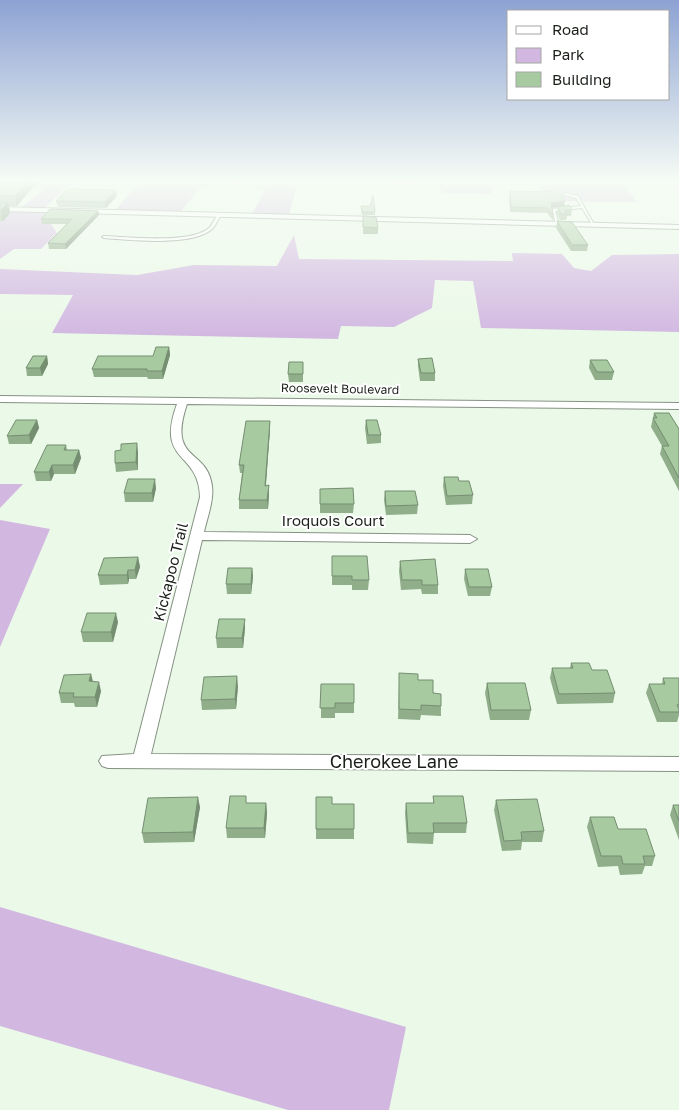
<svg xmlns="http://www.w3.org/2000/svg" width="679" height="1110" font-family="'Golos Text',sans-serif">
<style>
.green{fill:#d2b8e1}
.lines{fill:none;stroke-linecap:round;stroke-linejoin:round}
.service-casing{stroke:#869284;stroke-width:2}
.minor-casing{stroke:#869284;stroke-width:2}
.service{fill:#fff;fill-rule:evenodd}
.minor{fill:#fff;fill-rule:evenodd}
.wall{fill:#90ae8a}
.shaded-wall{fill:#758d71}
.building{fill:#a7caa1;stroke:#758d71}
.labels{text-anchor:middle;stroke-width:4;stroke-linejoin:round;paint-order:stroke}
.far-street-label{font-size:12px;fill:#1a1f19;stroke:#fff}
.street-label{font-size:15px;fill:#1a1f19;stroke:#fff}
.near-street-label{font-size:18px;fill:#1a1f19;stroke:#fff}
</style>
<rect width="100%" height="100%" fill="#ebf9e8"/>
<g class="green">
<polygon points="64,180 80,180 73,181 42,210 57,233 41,249 14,249 0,259 0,212 18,210 45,189 0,186 0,183 37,185"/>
<polygon points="141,180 317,180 297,186 288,217 251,216 265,190 236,182 199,189 179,214 113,213"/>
<polygon points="328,180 494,180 491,194 443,193 436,184"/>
<polygon points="535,180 621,180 637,202 547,201"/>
<polygon points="294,235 299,259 513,261 512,253 562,254 574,268 591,271 612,255 679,254 679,332 481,328 473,281 435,280 432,308 394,327 341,326 338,339 52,333 73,295 0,294 0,269 137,275 194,265 277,266"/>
<polygon points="0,484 23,484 0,508"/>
<polygon points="0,520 50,529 0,647"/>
<polygon points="0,907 406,1027 389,1110 288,1110 0,1026"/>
</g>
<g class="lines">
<defs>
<g id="service">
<polygon points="565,193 578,196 595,226 593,226 582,208 555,211 559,224 556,225 552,209 581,206 576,198 564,195"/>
<path d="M218,214L221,215C218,219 216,225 213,228C195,247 129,240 104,238L102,237L104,236C128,237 191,244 209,228C213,224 215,218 218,214Z"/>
</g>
<g id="minor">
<polygon points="0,207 679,225 679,229 0,211"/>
<path d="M0,396L679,403V409L187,404C167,463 207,447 212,486C214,501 207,518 204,532L470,535L477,539L470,543L202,540L151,754L679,757V771L108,768L102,766L99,761L102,756L134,754L200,497C199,450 155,464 177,404L0,402Z"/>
</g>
</defs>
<use href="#service" class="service-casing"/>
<use href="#minor" class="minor-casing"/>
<use href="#service" class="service"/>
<use href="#minor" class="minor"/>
</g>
<g class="wall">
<polygon points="0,180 47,180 46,181 39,180 17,206 9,206 10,213 3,221 0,221"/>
<polygon points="116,190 117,196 106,208 58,207 56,201"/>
<polygon points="510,191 564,206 572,210 571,216 567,216 566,220 560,220 557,213 558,207 552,208 553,215 553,220 547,213 510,212 509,196"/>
<polygon points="361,206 375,212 375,215 362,215"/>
<polygon points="98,211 99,215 66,249 49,249 48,243 67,224 42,224 41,219"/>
<polygon points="363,216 378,228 378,234 363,234"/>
<polygon points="557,221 588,245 587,251 571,251 556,228"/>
<polygon points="169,347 170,355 163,379 148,379 147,377 94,377 92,369 153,356"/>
<polygon points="47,356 48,364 42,376 27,376 26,368"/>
<polygon points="418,359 435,373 435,381 420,381 418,366"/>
<polygon points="590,360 614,372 612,380 595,380 589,368"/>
<polygon points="303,362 303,382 289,382 288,374"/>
<polygon points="654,413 679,429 679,491 660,454 662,446 651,427"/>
<polygon points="37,420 39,428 31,444 9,444 7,436"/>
<polygon points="366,420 381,435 381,443 367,444 365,428"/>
<polygon points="270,421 270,429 266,486 269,494 268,509 239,509 239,500 242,473 240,473 239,465"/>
<polygon points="66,445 67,450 79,450 81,458 75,474 54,474 51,481 36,481 34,472"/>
<polygon points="138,452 138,470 116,472 115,463"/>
<polygon points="444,477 459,481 473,495 472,504 446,505 443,486"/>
<polygon points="156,488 153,502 125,502 124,493"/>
<polygon points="320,489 354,504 353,513 320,513"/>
<polygon points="385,491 418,505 417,514 386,515 384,500"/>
<polygon points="332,556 369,580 368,590 352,590 352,585 332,585"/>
<polygon points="138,557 140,567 136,579 129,579 128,584 100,585 98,575"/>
<polygon points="400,561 438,585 438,594 422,594 421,589 401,590 399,571"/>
<polygon points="252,568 253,577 251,594 227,594 226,584"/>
<polygon points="465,569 492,587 490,596 468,596 464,579"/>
<polygon points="245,619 245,628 243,648 217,648 216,638"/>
<polygon points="118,622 113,642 83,642 81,632"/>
<polygon points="571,663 592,670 615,693 613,703 557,704 550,678 552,668 570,668"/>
<polygon points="91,674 93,681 101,691 97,707 75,707 74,703 61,703 59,693"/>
<polygon points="663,678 679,678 679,715 677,722 657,722 646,693 649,684 662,684"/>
<polygon points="418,680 433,693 441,706 441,716 421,715 420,720 398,719 399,683"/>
<polygon points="487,683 531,710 529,720 490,720 485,693"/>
<polygon points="321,684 354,703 354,713 335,713 335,718 321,718"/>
<polygon points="238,686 236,709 202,710 201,700"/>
<polygon points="433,796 467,823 466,833 434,833 433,844 407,843 405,813 406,803 433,803"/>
<polygon points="316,797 332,804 354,829 354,839 316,839"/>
<polygon points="496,800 544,831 542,842 522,842 521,850 502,851 494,810"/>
<polygon points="247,803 266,803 267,813 265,838 227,838 226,828"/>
<polygon points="673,805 679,805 679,840 670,815"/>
<polygon points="200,807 194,842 144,843 142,833"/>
<polygon points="590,817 618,829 655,856 652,866 645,866 642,874 620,875 618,866 598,867 587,827"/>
</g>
<g class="shaded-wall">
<polygon points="30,180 39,180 17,206 15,196"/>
<polygon points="116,190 117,196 106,208 105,202"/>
<polygon points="565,201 564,206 550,208 551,203"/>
<polygon points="8,203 10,213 3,221 1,211"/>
<polygon points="98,211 99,215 66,249 65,244"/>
<polygon points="169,347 170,355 163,379 162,371"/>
<polygon points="47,356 48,364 42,376 40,368"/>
<polygon points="37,420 39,428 31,444 29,435"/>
<polygon points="270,421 270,429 265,494 265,486"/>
<polygon points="137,443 138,452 138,470 136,462"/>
<polygon points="79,450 81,458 75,474 73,465"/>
<polygon points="52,465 54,474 51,481 49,472"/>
<polygon points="155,479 156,488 153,502 152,493"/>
<polygon points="269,485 269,494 268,509 267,500"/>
<polygon points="138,557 140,567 136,579 135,570"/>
<polygon points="252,568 253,577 251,594 251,584"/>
<polygon points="128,570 129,579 128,584 127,575"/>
<polygon points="116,613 118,622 113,642 111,632"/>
<polygon points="245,619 245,628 243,648 242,638"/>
<polygon points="91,674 93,684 89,681"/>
<polygon points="237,676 238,686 236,709 235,699"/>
<polygon points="99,682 101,691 97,707 95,697"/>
<polygon points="198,797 200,807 194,842 193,832"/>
<polygon points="266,803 267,813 265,838 264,828"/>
</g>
<g class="building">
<polygon points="0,180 30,180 15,196 0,196"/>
<polygon points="67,189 116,190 105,202 56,201"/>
<polygon points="510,191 559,192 565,201 551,203 553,215 548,208 511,207"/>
<polygon points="373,195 375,212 362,212 361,206 370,206"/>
<polygon points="0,203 8,203 0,211"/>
<polygon points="569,205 572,210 564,210 567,214 561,214 558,207"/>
<polygon points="50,209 98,211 65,244 48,243 72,219 41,219"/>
<polygon points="363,216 376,217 378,228 363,227"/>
<polygon points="557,221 572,222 588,245 572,245"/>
<polygon points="156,347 169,347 162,371 147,371 147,369 92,369 98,356 153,356"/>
<polygon points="33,356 47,356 40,368 26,368"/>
<polygon points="432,358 435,373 421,373 418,359"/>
<polygon points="590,360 607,360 614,372 597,372"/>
<polygon points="289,362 303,362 303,374 288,374"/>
<polygon points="654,413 669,413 679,429 679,478 662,446 669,446 653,418 657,418"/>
<polygon points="16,420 37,420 29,435 7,436"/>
<polygon points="366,420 377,420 381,435 368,435"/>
<polygon points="246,421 270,421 265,486 269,485 267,500 239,500 244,465 239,465"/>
<polygon points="137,443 136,462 115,463 115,451 121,450 121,444"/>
<polygon points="47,445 66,445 64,450 79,450 73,465 52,465 49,472 34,472"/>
<polygon points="444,477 458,477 459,481 469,481 473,495 447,496"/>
<polygon points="128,479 155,479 152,493 124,493"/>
<polygon points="353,488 354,504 320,504 320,489"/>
<polygon points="385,491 415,491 418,505 386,506"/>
<polygon points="332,556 367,556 369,580 352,580 352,576 332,576"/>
<polygon points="138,557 135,570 128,570 127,575 98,575 104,558"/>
<polygon points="435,559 438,585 422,585 422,580 402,580 400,561"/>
<polygon points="228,568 252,568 251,584 226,584"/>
<polygon points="465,569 488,569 492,587 469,587"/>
<polygon points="87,613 116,613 111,632 81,632"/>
<polygon points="219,619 245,619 242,638 216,638"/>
<polygon points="571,663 589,663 592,670 607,670 615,693 559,694 552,668 573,668"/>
<polygon points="399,673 418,674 418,680 433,680 433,693 441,694 441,706 421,705 421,710 399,709"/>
<polygon points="91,674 89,681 99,682 95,697 73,697 74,693 59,693 64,675"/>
<polygon points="237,676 235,699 201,700 204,677"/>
<polygon points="663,678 679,678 679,704 677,705 679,709 679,712 660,712 649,684 665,684"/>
<polygon points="487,683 525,683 531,710 491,710"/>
<polygon points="321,684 354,684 354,703 335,703 335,708 320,708"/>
<polygon points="230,796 246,796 246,803 266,803 264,828 226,828"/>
<polygon points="433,796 463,796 467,823 433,823 434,833 408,833 406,803 434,803"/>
<polygon points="198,797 193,832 142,833 148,798"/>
<polygon points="316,797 332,797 332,804 354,804 354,829 316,829"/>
<polygon points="537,799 544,831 521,832 522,840 504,841 496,800"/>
<polygon points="673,805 679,805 679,821"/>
<polygon points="590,817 614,817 618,829 646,829 655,856 643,856 645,864 623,864 621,856 601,856"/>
</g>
<linearGradient id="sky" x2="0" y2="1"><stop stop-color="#8da2d3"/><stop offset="0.54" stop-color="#f6fcf5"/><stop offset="1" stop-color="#f6fcf5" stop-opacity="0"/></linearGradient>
<rect width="679" height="335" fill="url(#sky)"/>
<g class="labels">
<g class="far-street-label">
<text transform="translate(340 389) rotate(1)" y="4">Roosevelt Boulevard</text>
</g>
<g class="street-label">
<text x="333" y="526">Iroquois Court</text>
<text transform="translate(171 572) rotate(-76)" y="5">Kickapoo Trail</text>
</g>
<g class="near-street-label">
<text x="394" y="768">Cherokee Lane</text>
</g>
</g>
<rect x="507" y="10" width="162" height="90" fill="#ffffff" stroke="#a3a5a3"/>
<rect x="516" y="26" width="25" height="8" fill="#ffffff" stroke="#a3a5a3"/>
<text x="552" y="35" font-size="15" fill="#1a1f19">Road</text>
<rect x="516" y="48" width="25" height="15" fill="#d2b8e1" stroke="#a3a5a3"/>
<text x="552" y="60" font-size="15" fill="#1a1f19">Park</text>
<rect x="516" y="72" width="25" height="15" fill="#a7caa1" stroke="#a3a5a3"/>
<text x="552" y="85" font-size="15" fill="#1a1f19">Building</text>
</svg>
